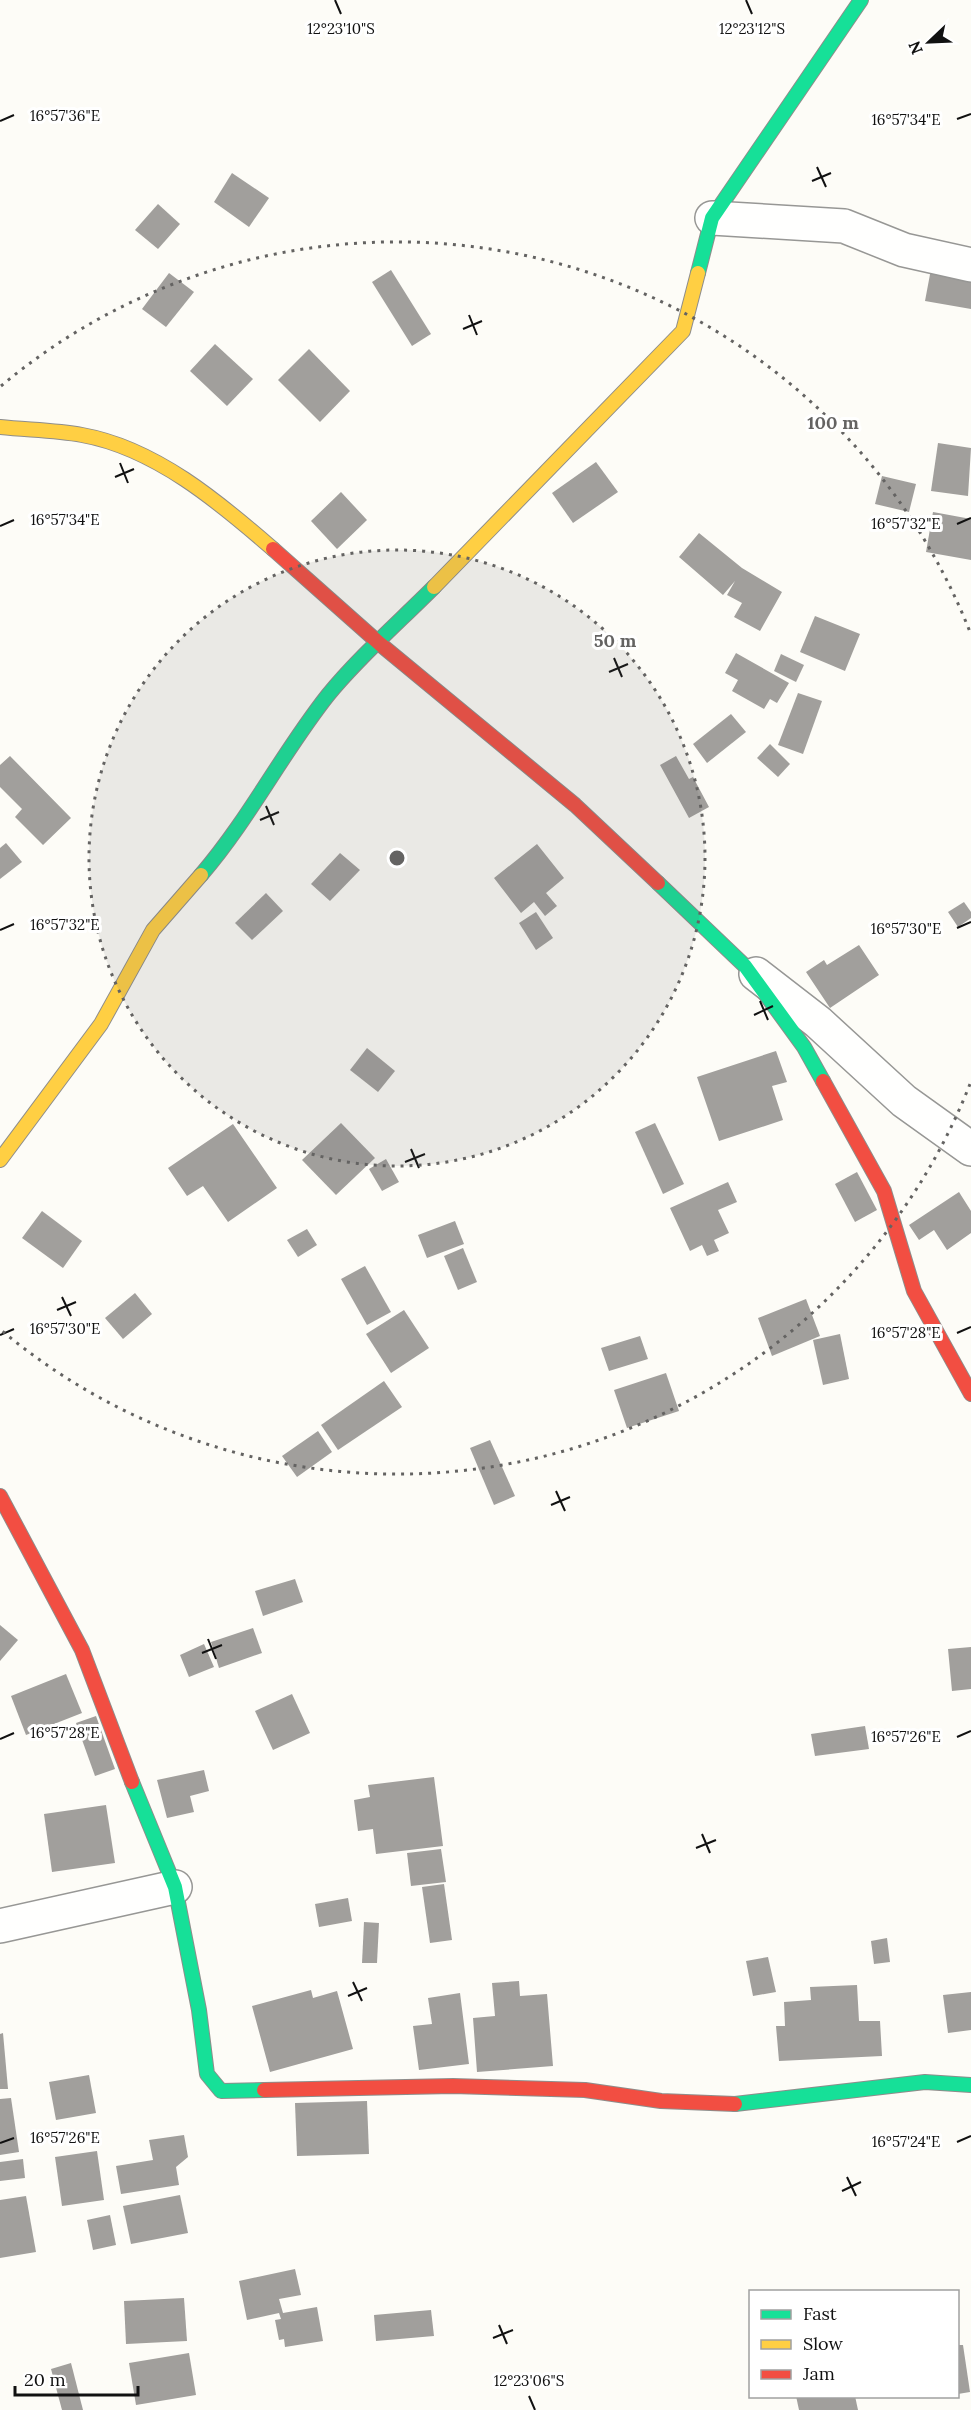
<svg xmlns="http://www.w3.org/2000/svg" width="971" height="2410" font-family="Lora,serif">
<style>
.building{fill:#a19f9c}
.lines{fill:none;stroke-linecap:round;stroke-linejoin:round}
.street-casing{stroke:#979795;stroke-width:36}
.fast-casing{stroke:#8e8d8b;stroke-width:16}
.slow-casing{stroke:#8e8d8b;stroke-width:16}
.jam-casing{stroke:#8e8d8b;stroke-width:16}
.street{stroke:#fffffe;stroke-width:33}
.fast{stroke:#16e098;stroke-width:14}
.slow{stroke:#ffcf43;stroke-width:14}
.jam{stroke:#f24e42;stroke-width:14}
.ticks{fill:none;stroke:#111;stroke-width:2}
.ring{fill:none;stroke:#646362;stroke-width:3;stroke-dasharray:3 6}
.ticks-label{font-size:15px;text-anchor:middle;fill:#111;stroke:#fff;stroke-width:6;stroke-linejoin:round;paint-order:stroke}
.centre{fill:#646362;stroke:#fff;stroke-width:3}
.ring-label{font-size:18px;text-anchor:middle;font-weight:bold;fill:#646362;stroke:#fff;stroke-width:6;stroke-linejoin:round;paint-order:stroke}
</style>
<rect width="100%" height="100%" fill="#fdfcf7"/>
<g class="building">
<polygon points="232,173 269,198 249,227 214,202"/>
<polygon points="158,204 180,224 158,249 135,230"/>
<polygon points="931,269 971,277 971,309 925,301"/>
<polygon points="391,270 431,334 412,346 372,282"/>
<polygon points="169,273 194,292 166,327 142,309"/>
<polygon points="215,344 253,379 227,406 190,371"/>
<polygon points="309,349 350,391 320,422 278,380"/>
<polygon points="938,443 971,448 968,496 931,491"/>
<polygon points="596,462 618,492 573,523 552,493"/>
<polygon points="882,476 916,484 909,512 875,504"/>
<polygon points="341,492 367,520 337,549 311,521"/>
<polygon points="933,512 971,519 971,560 926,552"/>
<polygon points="699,533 742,568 782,592 760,631 734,617 742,603 727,595 735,581 723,595 679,557"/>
<polygon points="815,616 860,634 845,671 800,652"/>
<polygon points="736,653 789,683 777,703 770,699 764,709 732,691 738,680 725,673"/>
<polygon points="781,654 804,665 796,682 774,671"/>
<polygon points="798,693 822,701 803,754 778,745"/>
<polygon points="731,714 746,732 707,763 693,744"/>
<polygon points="770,744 790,764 778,777 757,758"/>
<polygon points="10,756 71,818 43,845 15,817 22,809 0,787 0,765"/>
<polygon points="676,756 689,779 693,777 709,807 689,818 660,765"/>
<polygon points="6,843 22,862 0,879 0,848"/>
<polygon points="537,844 564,878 546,893 557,906 545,916 534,902 521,913 494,878"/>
<polygon points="340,853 360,870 330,901 311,884"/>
<polygon points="266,893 283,911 252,940 235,923"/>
<polygon points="964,902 971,912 971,918 958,927 948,912"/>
<polygon points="536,912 553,938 536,950 519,923"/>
<polygon points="859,945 879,975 830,1008 806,972 824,960 827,965"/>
<polygon points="367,1048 395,1071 378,1092 350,1070"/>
<polygon points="776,1051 787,1082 772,1086 783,1120 719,1141 697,1077"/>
<polygon points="341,1123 375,1158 336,1195 302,1160"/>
<polygon points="655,1123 684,1184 663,1194 635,1132"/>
<polygon points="233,1124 277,1188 228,1222 203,1186 187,1196 168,1168"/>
<polygon points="386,1159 399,1182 382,1191 369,1169"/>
<polygon points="857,1172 877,1210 855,1222 835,1184"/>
<polygon points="728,1182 737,1202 718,1210 729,1233 714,1240 719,1251 707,1256 702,1245 690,1251 670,1208"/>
<polygon points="959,1192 971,1211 971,1233 947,1250 934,1230 919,1240 909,1225"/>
<polygon points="42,1211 82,1241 63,1268 22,1238"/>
<polygon points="455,1221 464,1244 427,1258 418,1235"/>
<polygon points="307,1229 317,1245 298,1257 287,1240"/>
<polygon points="463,1248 477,1282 458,1290 444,1256"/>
<polygon points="365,1266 391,1312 367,1325 341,1279"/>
<polygon points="135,1293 152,1314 123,1339 105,1318"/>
<polygon points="806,1299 820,1336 772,1356 758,1318"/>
<polygon points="404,1310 429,1348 391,1373 366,1334"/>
<polygon points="840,1334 849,1379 823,1385 813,1340"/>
<polygon points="640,1336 648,1359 609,1371 601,1348"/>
<polygon points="666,1373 679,1411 627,1428 614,1390"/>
<polygon points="384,1381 402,1407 338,1450 321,1425"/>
<polygon points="318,1431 332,1452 297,1477 282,1456"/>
<polygon points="490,1440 515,1496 494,1505 470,1448"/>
<polygon points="295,1579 303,1602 263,1616 255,1591"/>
<polygon points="0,1625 18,1640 0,1661"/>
<polygon points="253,1628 262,1653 219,1668 211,1642"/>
<polygon points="204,1644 214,1667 189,1677 180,1655"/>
<polygon points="971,1647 971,1689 952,1691 948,1649"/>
<polygon points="66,1674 82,1713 26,1735 11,1696"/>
<polygon points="292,1694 310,1733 273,1750 255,1711"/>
<polygon points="96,1716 115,1769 95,1776 76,1723"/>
<polygon points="865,1726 869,1749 815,1756 811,1734"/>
<polygon points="204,1770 209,1791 190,1796 194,1812 167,1818 157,1780"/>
<polygon points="434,1777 443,1846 376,1854 373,1829 358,1831 354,1800 370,1797 368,1785"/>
<polygon points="106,1805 115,1863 52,1872 44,1814"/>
<polygon points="441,1849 446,1882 411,1886 407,1853"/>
<polygon points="444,1884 452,1940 430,1943 422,1887"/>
<polygon points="348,1898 352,1921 319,1927 315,1904"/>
<polygon points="364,1922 379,1923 377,1963 362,1963"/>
<polygon points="887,1938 890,1962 874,1964 871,1941"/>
<polygon points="768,1957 776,1992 753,1996 746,1961"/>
<polygon points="519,1981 520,1996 547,1994 553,2066 477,2072 473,2018 495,2016 492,1983"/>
<polygon points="857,1985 859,2021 880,2021 882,2056 779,2061 776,2026 785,2026 784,2002 811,2000 810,1987"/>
<polygon points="311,1990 313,1998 337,1991 353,2049 270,2072 252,2006"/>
<polygon points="971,1992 971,2030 948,2033 943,1995"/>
<polygon points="460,1993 469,2064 419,2070 413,2026 432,2024 428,1998"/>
<polygon points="3,2033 8,2089 0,2089 0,2034"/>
<polygon points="89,2075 96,2113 56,2120 49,2082"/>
<polygon points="11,2098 19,2152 0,2155 0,2099"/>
<polygon points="367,2101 369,2154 297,2156 295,2103"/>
<polygon points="184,2135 188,2157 176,2167 179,2185 121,2194 116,2166 153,2160 149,2140"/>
<polygon points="97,2151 104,2200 62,2206 55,2157"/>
<polygon points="23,2159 25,2178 0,2181 0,2162"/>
<polygon points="180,2195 188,2233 131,2244 123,2206"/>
<polygon points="26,2196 36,2252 0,2258 0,2200"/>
<polygon points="110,2215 116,2245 93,2250 87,2220"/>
<polygon points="295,2269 301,2295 279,2299 283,2313 317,2307 323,2341 285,2347 284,2339 279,2340 275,2320 281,2319 279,2313 247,2320 239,2281"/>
<polygon points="184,2298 187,2341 126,2344 124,2301"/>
<polygon points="431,2310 434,2336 376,2341 374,2315"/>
<polygon points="958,2345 963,2345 970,2392 958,2394"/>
<polygon points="189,2353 196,2395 136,2405 129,2363"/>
<polygon points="71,2363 83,2410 62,2410 51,2369"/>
<polygon points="796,2396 855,2396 858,2410 799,2410"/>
</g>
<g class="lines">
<defs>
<g id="street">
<polyline points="712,218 844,226 904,250 971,265"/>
<polyline points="756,974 818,1022 904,1101 971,1149"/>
<polyline points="0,1926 175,1887"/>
</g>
<g id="fast">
<polyline points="698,273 712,218 861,0"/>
<path d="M201,875C250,818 282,753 328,695C359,657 399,622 434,587"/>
<polyline points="658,883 745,966 804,1047 823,1081"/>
<polyline points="132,1782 175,1887 199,2010 207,2074 221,2091 264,2090"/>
<polyline points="735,2104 925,2082 971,2085"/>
</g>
<g id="slow">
<path d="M0,427C27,430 55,430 82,435C155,448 219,502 273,549"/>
<polyline points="434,587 683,331 698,273"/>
<polyline points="0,1160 101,1024 153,930 201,875"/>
</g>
<g id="jam">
<polyline points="273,549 380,644 575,805 658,883"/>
<polyline points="823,1081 884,1191 914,1291 971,1394"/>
<polyline points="0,1496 82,1650 132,1782"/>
<polyline points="264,2090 453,2086 585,2090 661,2101 735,2104"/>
</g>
</defs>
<use href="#street" class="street-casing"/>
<use href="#fast" class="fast-casing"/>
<use href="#slow" class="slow-casing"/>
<use href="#jam" class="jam-casing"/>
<use href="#street" class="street"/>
<use href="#fast" class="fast"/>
<use href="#slow" class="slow"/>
<use href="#jam" class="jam"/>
</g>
<path class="ticks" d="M335,0L341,14M746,0L752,14M957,119L971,114M0,121L14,115M817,167L826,187M812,181L831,173M469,315L477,335M463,329L482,321M120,463L128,483M115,477L134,469M957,524L971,518M0,526L14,520M614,658L622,677M609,672L628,664M266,806L274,825M260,820L279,812M957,928L971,922M0,930L14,924M760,1001L768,1020M754,1015L773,1006M411,1149L419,1168M405,1162L425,1154M62,1297L71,1316M57,1310L76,1302M957,1333L971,1327M0,1335L14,1329M556,1491L565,1511M551,1505L570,1497M208,1639L216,1659M202,1653L222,1645M957,1737L971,1731M0,1739L14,1733M702,1834L710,1853M696,1848L716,1840M353,1982L362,2001M348,1996L367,1988M957,2142L971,2136M0,2143L14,2138M847,2177L856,2196M842,2191L861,2182M499,2325L507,2344M493,2338L513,2330M529,2396L535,2410"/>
<circle cx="397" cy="858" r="308" fill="#646362" fill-opacity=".12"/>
<g class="ring">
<circle cx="397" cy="858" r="308"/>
<path d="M970 1084A616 616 0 0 1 1 1330M1 386A616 616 0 0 1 970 632"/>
</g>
<g class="ticks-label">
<text x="341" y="34">12°23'10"S</text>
<text x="752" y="34">12°23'12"S</text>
<text x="65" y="121">16°57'36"E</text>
<text x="906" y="125">16°57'34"E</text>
<text x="65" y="525">16°57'34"E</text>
<text x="906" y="529">16°57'32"E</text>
<text x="65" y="930">16°57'32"E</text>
<text x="906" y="934">16°57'30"E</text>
<text x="65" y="1334">16°57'30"E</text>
<text x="906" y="1338">16°57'28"E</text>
<text x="65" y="1738">16°57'28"E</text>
<text x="906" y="1742">16°57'26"E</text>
<text x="65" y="2143">16°57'26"E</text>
<text x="906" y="2147">16°57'24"E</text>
<text x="529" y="2386">12°23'06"S</text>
</g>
<circle cx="397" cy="858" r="9" class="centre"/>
<g class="ring-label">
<text x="833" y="429">100 m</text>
<text x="615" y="647">50 m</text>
</g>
<rect x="749" y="2290" width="210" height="108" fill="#ffffff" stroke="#a0a0a0" stroke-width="1.5"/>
<rect x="761" y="2310" width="30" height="9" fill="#16e098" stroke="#a0a0a0" stroke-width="1.5"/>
<text x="803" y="2320" font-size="18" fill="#111111">Fast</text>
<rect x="761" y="2340" width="30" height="9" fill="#ffcf43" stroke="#a0a0a0" stroke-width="1.5"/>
<text x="803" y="2350" font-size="18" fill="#111111">Slow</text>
<rect x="761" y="2370" width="30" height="9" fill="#f24e42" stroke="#a0a0a0" stroke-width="1.5"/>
<text x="803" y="2380" font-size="18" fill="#111111">Jam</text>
<g transform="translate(929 42) rotate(247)" stroke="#ffffff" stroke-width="4.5" paint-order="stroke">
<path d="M0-4.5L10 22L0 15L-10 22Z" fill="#111111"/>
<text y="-9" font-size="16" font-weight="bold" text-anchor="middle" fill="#111111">N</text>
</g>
<path d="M15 2386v9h123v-9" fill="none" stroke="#111111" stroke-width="3"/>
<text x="24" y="2386" font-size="18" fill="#111111" stroke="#ffffff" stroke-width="4.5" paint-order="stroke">20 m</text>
</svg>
